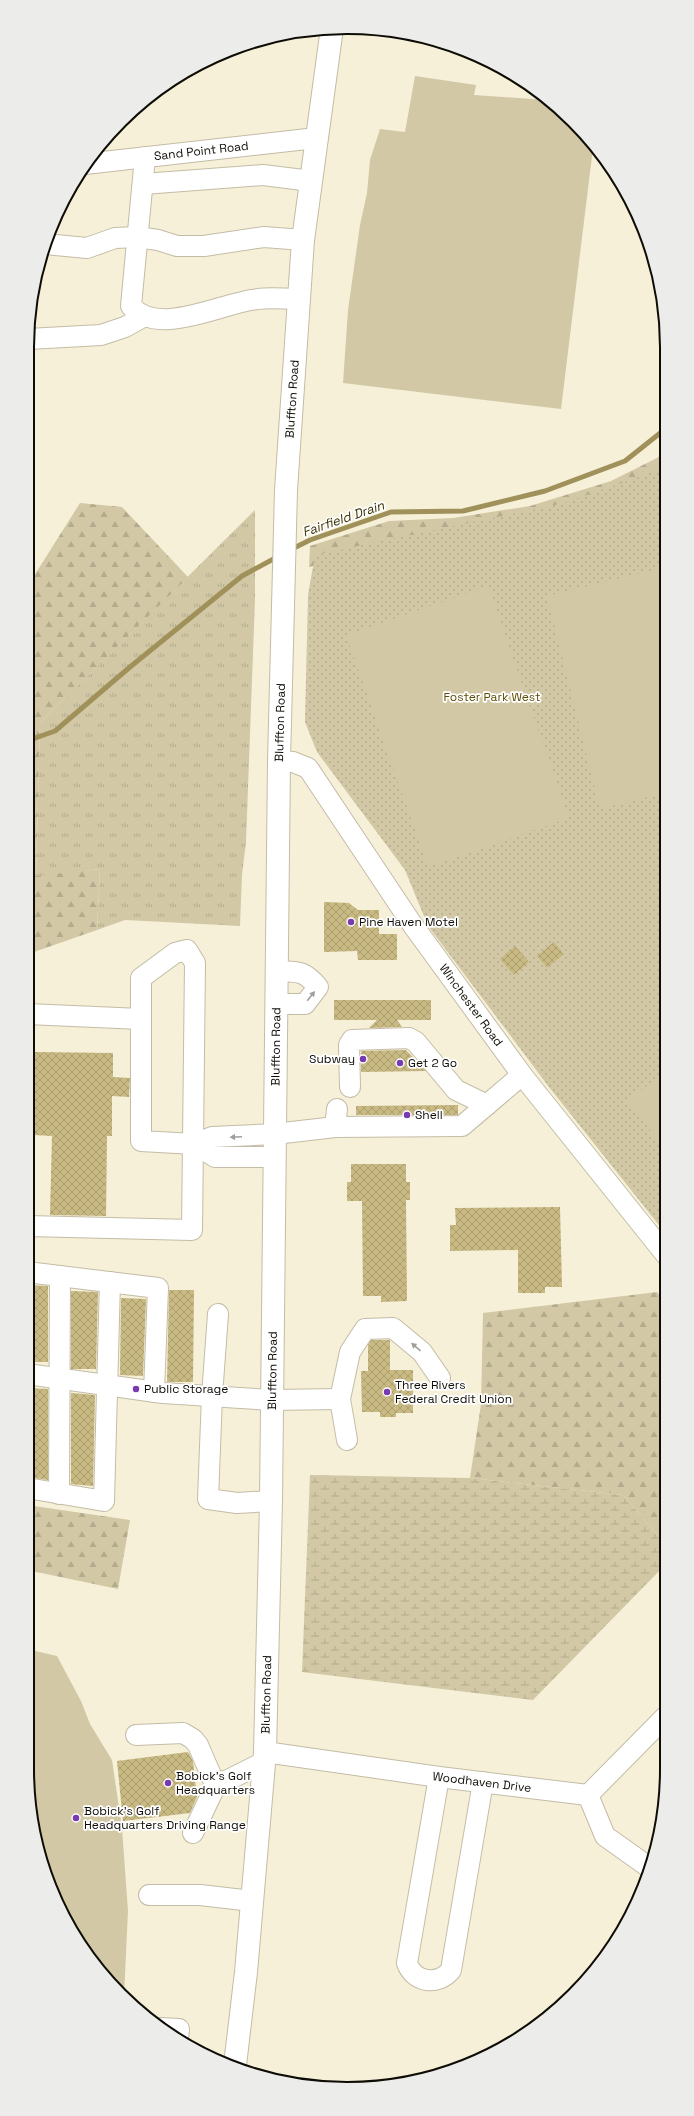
<svg xmlns="http://www.w3.org/2000/svg" width="694" height="2116" font-family="'Space Grotesk',sans-serif">
<style>
.grass{fill:url(#grass-tufts)}
.forest{fill:url(#forest-firs)}
.wetland{fill:url(#wetland-marsh)}
.park{fill:url(#park-dots)}
.garden{fill:#d2c8a5}
.lines{fill:none;stroke-linecap:round;stroke-linejoin:round}
.stream{stroke:#a0915b;stroke-width:5}
.building{fill:url(#building-cross-hatch)}
.minor-casing{stroke:#c3bca6;stroke-width:22}
.major-casing{stroke:#c3bca6;stroke-width:24}
.minor{stroke:#fff;stroke-width:20}
.major{stroke:#fff;stroke-width:22}
.oneway{fill:#9f9e9b}
.poi-dot{fill:#773ab0;stroke:#fff;stroke-width:1.5}
.labels{text-anchor:middle;stroke-width:3.5;stroke-linejoin:round;paint-order:stroke}
.street-label{font-size:12px;fill:#0e0c05;stroke:#fff}
.park-label{font-size:12px;fill:#5d4d07;stroke:#fff}
.poi-label{font-size:12px;fill:#0e0c05;stroke:#fff;text-anchor:start}
.water-label{font-size:13px;font-style:italic;fill:#3d3203;stroke:#fff}
.rim{fill:none;stroke:#0e0c05;stroke-width:2}
</style>
<defs>
<pattern id="grass-tufts" width="24" height="20" patternUnits="userSpaceOnUse"><rect width="24" height="20" fill="#d2c8a5"/><path d="M3 7l-1-3M5 7V3M7 7l1-3M15 17l-1-3M17 17v-4M19 17l1-3" fill="none" stroke="#b3ab8d"/></pattern>
<pattern id="forest-firs" width="22" height="20" patternUnits="userSpaceOnUse"><rect width="22" height="20" fill="#d2c8a5"/><path d="M5 1l3.5 6h-7zM16 11l3.5 6h-7z" fill="#b3ab8d"/></pattern>
<pattern id="wetland-marsh" width="20" height="14" patternUnits="userSpaceOnUse"><rect width="20" height="14" fill="#d2c8a5"/><path d="M1 5h8M5 5V1M11 12h8M15 12V8" fill="none" stroke="#b3ab8d"/></pattern>
<pattern id="park-dots" width="8" height="8" patternUnits="userSpaceOnUse"><rect width="8" height="8" fill="#d2c8a5"/><path d="M2 2h.1M6 6h.1" fill="none" stroke="#b3ab8d" stroke-width="1.8" stroke-linecap="round"/></pattern>
<pattern id="building-cross-hatch" width="8" height="8" patternUnits="userSpaceOnUse"><rect width="8" height="8" fill="#c9b982"/><path d="M0 0l8 8M0 8l8-8" fill="none" stroke="#ab9e6f"/></pattern>
</defs>
<rect width="100%" height="100%" fill="#f6f0d8"/>
<polygon class="grass" points="255,510 255,599 246,842 242,875 240,926 125,920 97,930 100,869 36,877 40,723"/>
<g class="forest">
<polygon points="665,452 665,503 423,540 309,567 310,546 389,521 453,518 530,506 611,481 657,458"/>
<polygon points="80,503 122,507 188,577 40,723 36,876 100,869 97,930 34,952 27,957 27,587"/>
<polygon points="657,1292 666,1303 667,1546 623,1495 470,1478 481,1404 483,1313"/>
<polygon points="27,1505 130,1520 118,1589 27,1570"/>
</g>
<polygon class="wetland" points="310,1475 470,1478 623,1495 667,1546 667,1563 533,1700 302,1672"/>
<polygon class="park" points="665,468 666,1234 549,1087 428,926 405,870 317,752 305,722 308,595 315,555 564,503"/>
<g class="garden">
<polygon points="415,76 476,85 474,95 546,100 573,121 593,148 561,409 343,383 348,310 360,225 367,193 370,160 380,129 405,132"/>
<polygon points="665,567 665,793 600,809 547,596"/>
<polygon points="488,586 569,818 428,867 346,635"/>
<polygon points="666,1070 666,1151 628,1101"/>
<polygon points="27,1649 57,1656 81,1701 90,1724 112,1760 122,1828 128,1911 124,1996 107,1980 51,1891 33,1831 27,1769"/>
</g>
<g class="lines">
<g class="stream">
<polyline points="290,550 310,540 391,512 463,511 545,491 625,461 664,430"/>
<polyline points="27,741 55,731 130,667 242,576 279,556"/>
</g>
</g>
<g class="building">
<polygon points="324,902 349,903 358,910 379,910 379,934 397,934 397,960 358,960 357,951 324,952"/>
<polygon points="554,942 564,954 547,968 537,956"/>
<polygon points="515,946 529,962 514,975 500,959"/>
<polygon points="334,1000 431,1000 431,1020 397,1020 402,1027 369,1028 377,1020 334,1020"/>
<polygon points="406,1050 426,1071 361,1072 361,1051"/>
<polygon points="35,1052 113,1053 113,1077 130,1078 129,1097 112,1096 112,1136 107,1136 106,1216 50,1215 52,1136 34,1135"/>
<polygon points="458,1105 458,1115 356,1115 356,1106"/>
<polygon points="351,1164 406,1164 406,1182 410,1182 410,1200 406,1200 407,1301 381,1302 381,1296 363,1296 362,1201 347,1201 347,1182 351,1182"/>
<polygon points="560,1207 562,1287 545,1287 545,1293 518,1293 518,1250 450,1251 450,1225 456,1225 455,1208"/>
<polygon points="27,1285 48,1286 48,1362 27,1362"/>
<polygon points="169,1290 194,1290 193,1382 167,1382"/>
<polygon points="71,1291 98,1292 96,1369 71,1369"/>
<polygon points="121,1298 146,1299 143,1376 120,1375"/>
<polygon points="371,1340 390,1340 390,1370 413,1370 413,1413 396,1413 396,1417 380,1417 380,1412 362,1412 361,1371 368,1371 368,1345"/>
<polygon points="27,1388 48,1389 48,1480 27,1477"/>
<polygon points="71,1393 95,1395 93,1486 71,1484"/>
<polygon points="188,1752 193,1761 197,1797 190,1813 123,1821 117,1761"/>
</g>
<g class="lines">
<defs>
<g id="minor">
<path d="M145,157L131,306C158,338 223,302 258,299C271,297 285,299 298,299"/>
<path id="s1" d="M85,164L316,138"/>
<polyline points="143,184 263,175 311,181"/>
<polyline points="45,244 87,248 115,238 137,237 158,240 177,246 204,246 264,237 303,240"/>
<polyline points="28,339 101,335 125,327 143,317"/>
<path id="s2" d="M279,761L293,762L308,768L412,924L522,1075L666,1255"/>
<path d="M276,1004H305L318,987C304,970 298,972 277,971"/>
<polyline points="27,1014 141,1019"/>
<polyline points="350,1087 349,1045 352,1040 409,1038 416,1042 456,1090 487,1105"/>
<polyline points="335,1127 337,1109"/>
<polyline points="275,1157 215,1157 194,1144 212,1137 275,1134 335,1127 462,1126 522,1075"/>
<polyline points="27,1226 192,1230 195,963 187,950 175,953 141,978 141,1141 194,1144"/>
<polyline points="27,1272 158,1288 154,1392"/>
<polyline points="218,1314 212,1396 208,1499 237,1503 271,1501"/>
<polyline points="27,1374 163,1393 271,1400 340,1399"/>
<polyline points="347,1440 340,1399 350,1352 365,1329 393,1328 422,1352 440,1378"/>
<polyline points="27,1488 104,1501 110,1282"/>
<polyline points="59,1494 60,1276"/>
<polyline points="136,1735 183,1733 193,1739 198,1745 214,1782 213,1791 193,1833"/>
<path id="s3" d="M265,1752L439,1777L588,1795L667,1715"/>
<path d="M439,1777L407,1963C414,1983 438,1986 451,1970L483,1782"/>
<polyline points="214,1782 226,1781 264,1762"/>
<polyline points="588,1795 605,1836 650,1868"/>
<polyline points="149,1895 200,1895 252,1901"/>
<polyline points="161,2028 179,2029 178,2039"/>
</g>
<g id="major">
<path id="s4" d="M235,2065L246,1972L265,1752L271,1501L279,761L286,490L303,240L332,28"/>
</g>
</defs>
<use href="#minor" class="minor-casing"/>
<use href="#major" class="major-casing"/>
<use href="#minor" class="minor"/>
<use href="#major" class="major"/>
</g>
<defs><path id="oneway-solid" d="M-6-.8H1V-3.2L6.5 0L1 3.2V.8H-6Z"/></defs>
<g class="oneway">
<use href="#oneway-solid" transform="translate(311 996) rotate(-51)"/>
<use href="#oneway-solid" transform="translate(236 1137) rotate(178)"/>
<use href="#oneway-solid" transform="translate(416 1347) rotate(-140)"/>
</g>
<g class="poi-dot">
<circle cx="351" cy="922" r="4"/>
<circle cx="363" cy="1059" r="4"/>
<circle cx="400" cy="1063" r="4"/>
<circle cx="407" cy="1115" r="4"/>
<circle cx="136" cy="1389" r="4"/>
<circle cx="387" cy="1392" r="4"/>
<circle cx="168" cy="1783" r="4"/>
<circle cx="76" cy="1818" r="4"/>
</g>
<g class="labels">
<g class="street-label">
<text dy="4" stroke="none"><textPath href="#s1" startOffset="117">Sand Point Road</textPath></text>
<text dy="4" stroke="none"><textPath href="#s4" startOffset="1668">Bluffton Road</textPath></text>
<text dy="4" stroke="none"><textPath href="#s4" startOffset="1344">Bluffton Road</textPath></text>
<text dy="4" stroke="none"><textPath href="#s2" startOffset="318">Winchester Road</textPath></text>
<text dy="4" stroke="none"><textPath href="#s4" startOffset="1020">Bluffton Road</textPath></text>
<text dy="4" stroke="none"><textPath href="#s4" startOffset="696">Bluffton Road</textPath></text>
<text dy="4" stroke="none"><textPath href="#s4" startOffset="372">Bluffton Road</textPath></text>
<text dy="4" stroke="none"><textPath href="#s3" startOffset="219">Woodhaven Drive</textPath></text>
</g>
<g class="park-label">
<text x="492" y="701">Foster Park West</text>
</g>
<g class="poi-label">
<text x="359" y="926">Pine Haven Motel</text>
<text x="355" y="1063" text-anchor="end">Subway</text>
<text x="408" y="1067">Get 2 Go</text>
<text x="415" y="1119">Shell</text>
<text x="395" y="1389">Three Rivers<tspan x="395" dy="14">Federal Credit Union</tspan></text>
<text x="144" y="1393">Public Storage</text>
<text x="176" y="1780">Bobick's Golf<tspan x="176" dy="14">Headquarters</tspan></text>
<text x="84" y="1815">Bobick's Golf<tspan x="84" dy="14">Headquarters Driving Range</tspan></text>
</g>
<g class="water-label">
<text transform="translate(343 518) rotate(-19)" y="5">Fairfield Drain</text>
</g>
</g>
<path d="M0 0H694V2116H0ZM347 34H347A313 313 0 0 1 660 347V1769A313 313 0 0 1 347 2082H347A313 313 0 0 1 34 1769V347A313 313 0 0 1 347 34Z" fill="#ececeb" fill-rule="evenodd"/>
<path class="rim" d="M347 34H347A313 313 0 0 1 660 347V1769A313 313 0 0 1 347 2082H347A313 313 0 0 1 34 1769V347A313 313 0 0 1 347 34Z"/>
</svg>
